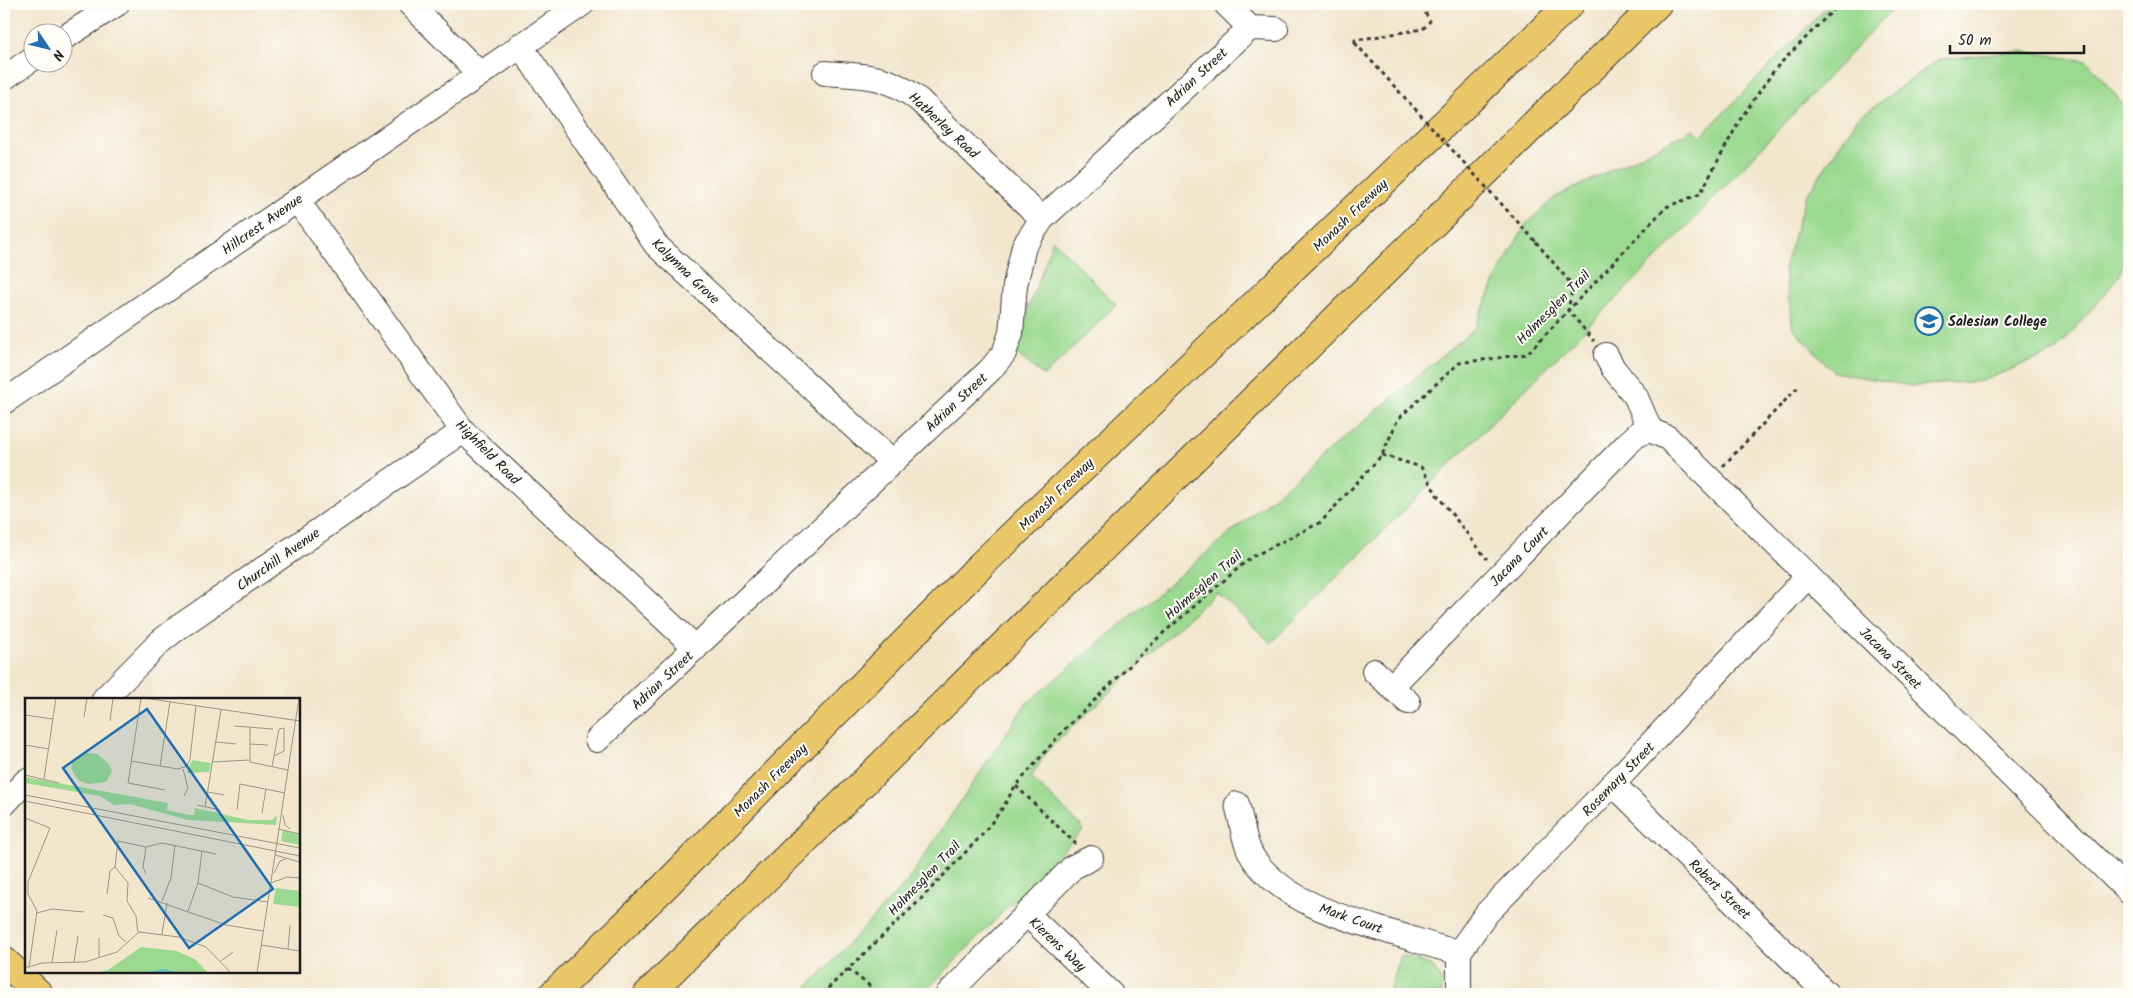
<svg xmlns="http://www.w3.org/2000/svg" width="2133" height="998" font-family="Kalam,sans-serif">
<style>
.green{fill:#9ad98f;stroke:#5b7a56}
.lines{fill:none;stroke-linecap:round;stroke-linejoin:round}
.minor-casing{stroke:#3c3a37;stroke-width:26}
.major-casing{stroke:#3c3a37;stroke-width:30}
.highway-casing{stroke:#3c3a37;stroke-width:30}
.path{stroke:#3c3a37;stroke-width:3;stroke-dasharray:4 4;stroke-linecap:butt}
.minor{stroke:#fff;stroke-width:24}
.major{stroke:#eac769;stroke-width:28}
.highway{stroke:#eac769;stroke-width:28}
.path-bridge{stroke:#3c3a37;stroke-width:3;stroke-dasharray:4 4;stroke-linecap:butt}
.labels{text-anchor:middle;stroke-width:4;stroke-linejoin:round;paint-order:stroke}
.street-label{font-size:14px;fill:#1c1c1c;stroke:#fdfcf7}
.poi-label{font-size:14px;font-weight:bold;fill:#1c1c1c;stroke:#fdfcf7;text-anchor:start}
.inset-river{fill:none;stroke:#5bc8cf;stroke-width:2.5}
.inset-road{fill:none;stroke:#9c9586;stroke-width:1}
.view{fill:#1f6fb2;fill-opacity:0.15;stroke:#1f6fb2;stroke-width:2.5}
.inset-edge{fill:none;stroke:#1c1c1c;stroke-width:2.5}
</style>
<rect width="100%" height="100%" fill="#fdfcf7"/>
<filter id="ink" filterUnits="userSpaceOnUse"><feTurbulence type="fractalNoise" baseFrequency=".02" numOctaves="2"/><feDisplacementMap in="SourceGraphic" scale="10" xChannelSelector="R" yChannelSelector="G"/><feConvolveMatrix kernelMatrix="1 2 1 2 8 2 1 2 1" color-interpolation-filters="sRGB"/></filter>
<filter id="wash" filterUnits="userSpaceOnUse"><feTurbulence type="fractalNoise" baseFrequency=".0096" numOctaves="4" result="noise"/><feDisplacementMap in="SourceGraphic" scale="20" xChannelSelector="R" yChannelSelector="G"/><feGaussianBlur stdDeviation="1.12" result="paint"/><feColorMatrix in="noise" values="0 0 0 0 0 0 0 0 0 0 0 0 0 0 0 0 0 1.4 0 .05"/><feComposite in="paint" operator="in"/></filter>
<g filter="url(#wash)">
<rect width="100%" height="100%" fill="#f2e6cd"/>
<g class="green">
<polygon points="1830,4 1897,4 1661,254 1271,643 1216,592 1048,750 1031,777 1084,829 923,994 801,994 906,883 1026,704 1474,329 1500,270 1526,224 1554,198 1694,129 1701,136"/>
<polygon points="2023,51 2087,61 2129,111 2129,242 2119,277 2056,351 1982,381 1911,386 1834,372 1793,328 1784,269 1805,198 1857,119 1939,59"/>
<polygon points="1053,240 1116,305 1044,376 1013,351"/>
<polygon points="1401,956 1431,965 1441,979 1441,994 1389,994"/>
</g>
</g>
<g filter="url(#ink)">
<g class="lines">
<defs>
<g id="minor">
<polyline points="410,4 479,73"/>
<polyline points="1226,4 1250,28"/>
<polyline points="1250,28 1276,29"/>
<polyline points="62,39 117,4"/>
<polyline points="520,45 656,245 892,462"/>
<path d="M825,73C865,76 886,74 919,100L1042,219"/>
<polyline points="4,78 32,59"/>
<polyline points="297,200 463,431 696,648"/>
<polyline points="1606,355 1613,368 1636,397 1650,430"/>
<polyline points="4,402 582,4"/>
<polyline points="1650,430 1668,438 2129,892"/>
<polyline points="1374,671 1408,702"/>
<polyline points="1391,687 1627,444 1638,434 1650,430"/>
<polyline points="104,699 161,641 179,627 463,431"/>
<polyline points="597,740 990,370 1004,353 1011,333 1015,285 1024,246 1042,219 1250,28"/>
<polyline points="1613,784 1827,994"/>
<polyline points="4,804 26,781"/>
<path d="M1237,804C1242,822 1244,847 1256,862C1289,904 1344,918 1393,933C1415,939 1436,948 1459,952"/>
<polyline points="1027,914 1111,994"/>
<polyline points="948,994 1073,867 1091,858"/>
<polyline points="1459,994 1459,952 1487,913 1613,784 1808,576"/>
</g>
<polyline id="major" points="4,961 39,994"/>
<g id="highway">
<polyline points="553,994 665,886 981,565 1570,4"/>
<polyline points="648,994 1657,4"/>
</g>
</defs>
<use href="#minor" class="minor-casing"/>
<use href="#major" class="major-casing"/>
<use href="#highway" class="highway-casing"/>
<g class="path">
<polyline points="1355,43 1355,40 1423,29 1430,21 1420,4"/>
<polyline points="1536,242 1573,286 1568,310 1594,341"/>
<polyline points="1382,455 1421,467 1437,495 1487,559"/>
<polyline points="1723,466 1798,387"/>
<polyline points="1016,786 1076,844"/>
<polyline points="848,969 880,994"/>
<polyline points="822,994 918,902 983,834 1004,806 1014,788 1063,731 1161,635 1250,558 1321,522 1382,455 1398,419 1459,363 1527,354 1666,207 1700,194 1741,118 1775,69 1839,4"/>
</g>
<use href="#minor" class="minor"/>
<use href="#major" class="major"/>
<use href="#highway" class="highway"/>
<polyline class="path-bridge" points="1355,43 1536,242"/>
</g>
</g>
<defs>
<symbol id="school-ring" viewBox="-11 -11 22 22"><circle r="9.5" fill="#fdfcf7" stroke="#1f6fb2" stroke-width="1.5"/><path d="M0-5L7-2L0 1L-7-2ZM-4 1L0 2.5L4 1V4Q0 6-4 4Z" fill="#1f6fb2"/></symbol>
</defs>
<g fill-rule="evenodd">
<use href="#school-ring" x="1913" y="305" width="32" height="32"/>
</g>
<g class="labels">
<g class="street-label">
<text transform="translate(1196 77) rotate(-43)" y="5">Adrian Street</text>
<text transform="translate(944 125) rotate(43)" y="5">Hatherley Road</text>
<text transform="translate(1350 215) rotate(-44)" y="5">Monash Freeway</text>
<text transform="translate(262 224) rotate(-35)" y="5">Hillcrest Avenue</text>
<text transform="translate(686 271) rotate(44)" y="5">Kalymna Grove</text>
<text transform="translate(1553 307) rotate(-45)" y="5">Holmesglen Trail</text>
<text transform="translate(956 402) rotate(-43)" y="5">Adrian Street</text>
<text transform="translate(488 452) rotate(45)" y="5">Highfield Road</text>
<text transform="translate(1056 494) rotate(-44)" y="5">Monash Freeway</text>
<text transform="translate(1519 556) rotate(-46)" y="5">Jacana Court</text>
<text transform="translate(278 559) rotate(-35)" y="5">Churchill Avenue</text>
<text transform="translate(1203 585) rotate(-41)" y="5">Holmesglen Trail</text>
<text transform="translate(1891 658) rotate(45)" y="5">Jacana Street</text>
<text transform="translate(662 680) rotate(-43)" y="5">Adrian Street</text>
<text transform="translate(1618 779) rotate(-46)" y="5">Rosemary Street</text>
<text transform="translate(770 780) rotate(-45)" y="5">Monash Freeway</text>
<text transform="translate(924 878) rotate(-46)" y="5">Holmesglen Trail</text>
<text transform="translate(1720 889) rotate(44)" y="5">Robert Street</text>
<text transform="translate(1351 918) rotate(19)" y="5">Mark Court</text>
<text transform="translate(1058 944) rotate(43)" y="5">Kierens Way</text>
</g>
<g class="poi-label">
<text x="1948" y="326">Salesian College</text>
</g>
</g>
<g transform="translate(25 698)">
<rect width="275" height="275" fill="#f2e6cd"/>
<path d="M62,55L72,56L84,66L87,73L81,84L64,86L54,83L49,76L46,70L48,63ZM167,62L186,65L184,74L162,75ZM0,79L143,105L142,112L165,117H169L170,110L223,122H247L252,118L251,127L163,122L105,106L89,107L75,98L0,85ZM258,132L275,137V147L256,143ZM251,190L275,193V209L248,206ZM116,249L152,253L171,262L183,275H72L83,272Z" fill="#9ad98f"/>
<path class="inset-river" d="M125,275L138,272L148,275"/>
<path class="inset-road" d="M116,0L103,85L140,92M119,0L275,23M0,17L28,21M59,19L62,0M85,23L88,0M209,28L248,31M225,30V64L263,72M191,44L211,46M225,46L243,47M0,47L24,51M106,63L153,71L162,68L165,61L171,8M188,64L224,62M135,68L145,4M247,69L254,31L259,30V53L249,58M158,71L163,90L159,98M0,77L34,85M19,81L31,0M183,94L199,97M0,97L275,150M0,103L275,158M172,107L195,112M180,109L196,12M212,112L215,86L260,95M237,115L241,91M258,117L260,127L265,131M0,120L25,130L3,184V196L12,213L4,269M253,131L275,136M93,143L121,149L137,145L191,156M93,143L90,169L103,185L102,203L111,218L113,234M121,149L118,169L121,176M250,157L275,164M249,175L255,163L261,161M173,185L208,199L243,204M246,185L262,179L275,180M82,196L85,173L90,169M123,200L201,227L238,233M137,203L146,180L150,147M163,213L173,185L177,153M12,215L27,211L59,214M78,217L88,220L94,238L101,244M137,236L142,205M74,240V259M236,247L275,253M263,251L265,228M196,263L208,254M49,264L53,238M27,265L32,232M0,270L17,265L60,264L92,254L114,234L154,239L181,249L206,275M232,275L274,0"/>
<path class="view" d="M122,11L248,191L164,250L38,70Z"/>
<rect width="275" height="275" class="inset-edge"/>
</g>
<rect width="2133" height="998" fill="none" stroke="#fdfcf7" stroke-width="20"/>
<g transform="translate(48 48) rotate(125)"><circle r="24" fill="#fdfcf7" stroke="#a3a29f"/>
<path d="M0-4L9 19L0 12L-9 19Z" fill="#1f6fb2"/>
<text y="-8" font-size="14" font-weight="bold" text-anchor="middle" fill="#1c1c1c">N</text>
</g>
<path d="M1950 45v8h134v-8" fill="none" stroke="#1c1c1c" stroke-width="2.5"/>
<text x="1958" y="45" font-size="15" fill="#1c1c1c" stroke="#fdfcf7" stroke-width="4" paint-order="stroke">50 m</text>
</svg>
